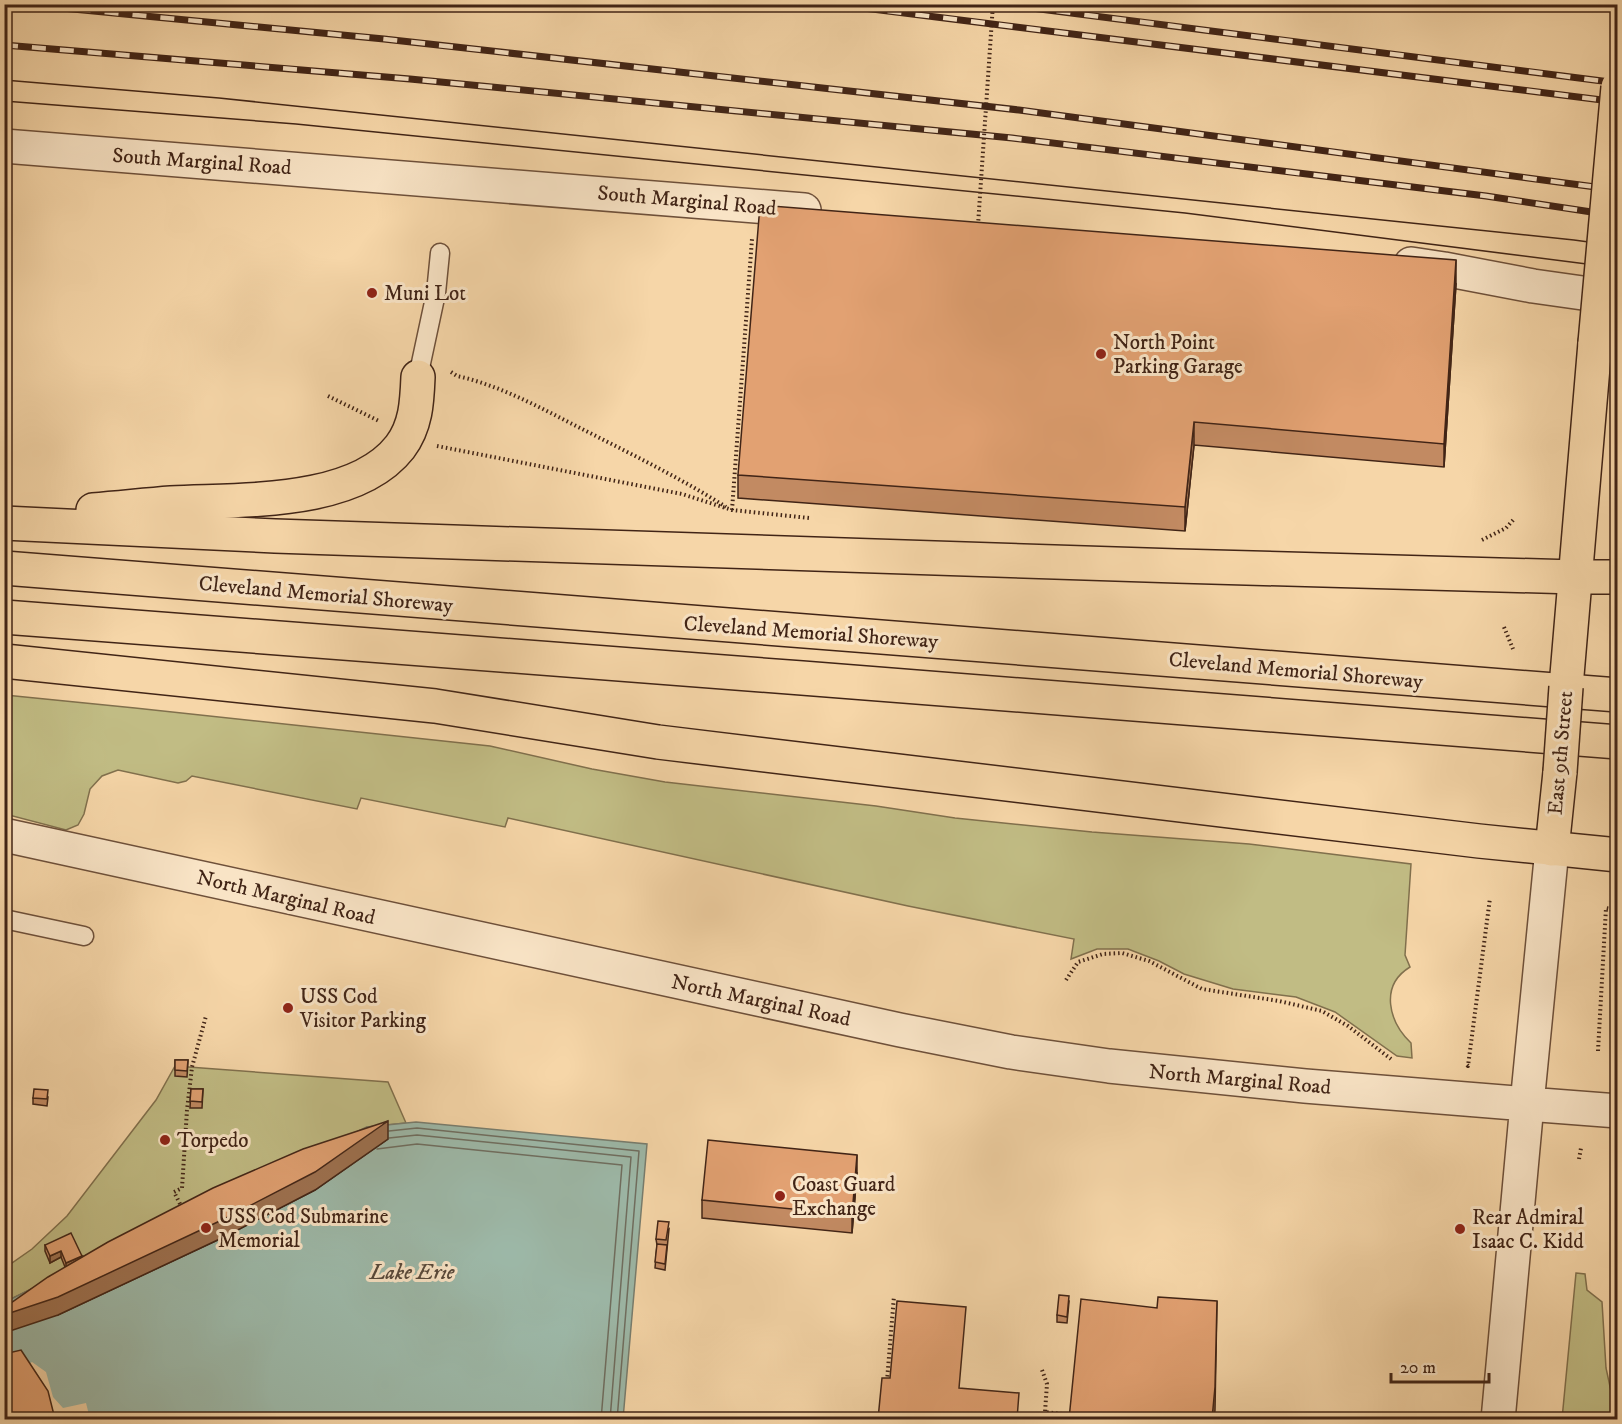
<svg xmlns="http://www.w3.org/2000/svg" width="1622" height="1424" font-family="'IM FELL DW Pica',serif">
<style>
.green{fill:#c1bc84;stroke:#81704d;stroke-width:1.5}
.water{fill:#9db9a9;stroke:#787d6e;stroke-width:1.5}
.pier{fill:#f6d6a8}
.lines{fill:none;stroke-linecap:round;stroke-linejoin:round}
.shore{stroke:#6f6e60;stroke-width:1.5}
.service-casing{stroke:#6e503a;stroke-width:21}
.minor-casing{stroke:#6e503a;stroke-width:36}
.tertiary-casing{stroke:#6e503a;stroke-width:36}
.primary-casing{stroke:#412416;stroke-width:36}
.motorway-casing{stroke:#412416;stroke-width:36}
.path{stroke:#412416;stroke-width:4;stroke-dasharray:1.5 3;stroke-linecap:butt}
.service{stroke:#f9e4c6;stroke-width:18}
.minor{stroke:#f9e4c6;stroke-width:33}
.tertiary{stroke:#f9e4c6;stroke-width:33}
.primary{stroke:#f6d6a8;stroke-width:33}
.motorway{stroke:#f6d6a8;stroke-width:33}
.tram{stroke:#412416;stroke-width:1.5}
.rail-casing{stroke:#412416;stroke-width:7}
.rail{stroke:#f9e4c6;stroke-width:4.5;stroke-dasharray:14;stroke-linecap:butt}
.primary-bridge-casing{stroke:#412416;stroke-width:36;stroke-linecap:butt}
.path-bridge{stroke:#412416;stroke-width:4;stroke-dasharray:1.5 3;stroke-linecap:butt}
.primary-bridge{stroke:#f6d6a8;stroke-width:33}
.wall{fill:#c28a62;stroke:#412416;stroke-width:1.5}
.shaded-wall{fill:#9e7150;stroke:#412416;stroke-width:1.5}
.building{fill:#e2a172;stroke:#412416;stroke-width:1.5}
.poi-dot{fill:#8f2418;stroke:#f9e4c6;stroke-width:2}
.labels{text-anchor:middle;stroke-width:6;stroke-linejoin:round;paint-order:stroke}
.street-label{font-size:21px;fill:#412416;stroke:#f9e4c6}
.poi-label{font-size:21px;fill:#412416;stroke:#f9e4c6;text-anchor:start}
.water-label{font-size:22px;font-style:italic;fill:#58493b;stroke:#f9e4c6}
</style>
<rect width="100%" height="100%" fill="#f6d6a8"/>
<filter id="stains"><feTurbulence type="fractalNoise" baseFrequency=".00333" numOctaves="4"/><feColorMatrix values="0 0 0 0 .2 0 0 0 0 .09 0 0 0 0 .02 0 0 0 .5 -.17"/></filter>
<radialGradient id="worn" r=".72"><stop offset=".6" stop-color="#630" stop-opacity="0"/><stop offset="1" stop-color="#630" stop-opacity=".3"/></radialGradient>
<g class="green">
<path d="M5,695L135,708L490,746L592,769L665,782L876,806L955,818L1092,832L1249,844L1411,864L1405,955L1410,967C1379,986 1389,1022 1411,1043L1412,1058L1397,1056L1335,1012L1296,997L1233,989L1184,974L1159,961L1128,949H1097L1071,959L1074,939L908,906L508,818L505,827L361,798L357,809L192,776L186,781L178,783L118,770L102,776L90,789L84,814L78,825L66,830L5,814Z"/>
<polygon points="175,1066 388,1082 406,1123 367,1127 171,1220 5,1302 5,1268 32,1249 67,1216 156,1100"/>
<polygon points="1576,1273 1585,1274 1587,1290 1602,1302 1606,1368 1617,1419 1562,1419"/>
</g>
<polygon class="water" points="416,1122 647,1144 623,1419 5,1420 5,1302 185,1213 367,1127"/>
<polygon class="pier" points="32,1362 46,1372 53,1397 63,1408 86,1403 90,1419 51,1419 21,1368"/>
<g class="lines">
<g class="shore">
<polyline points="389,1131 417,1128 639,1151 617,1420"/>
<polyline points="389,1138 417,1135 631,1157 610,1420"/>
<polyline points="377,1149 417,1144 622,1165 601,1420"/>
</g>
<defs>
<g id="service">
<polyline points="418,377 436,293 440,253"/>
<polyline points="4,919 84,936"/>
</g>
<g id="minor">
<polyline points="4,146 804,210"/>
<polyline points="1411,264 1444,269 1533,286 1618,298"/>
<polyline points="4,835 900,1030 1011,1052 1109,1066 1305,1086 1527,1104 1498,1420"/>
</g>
<polyline id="tertiary" points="1552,849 1527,1104 1618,1111"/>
<g id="primary">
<polyline points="1575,577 1618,577"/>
<polyline points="1566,687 1595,343"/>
<polyline points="1552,849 1560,772"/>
</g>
<g id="motorway">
<path d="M93,510C119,508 145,505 171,503C239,499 354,506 400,447C416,426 417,402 418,377"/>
<polyline points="4,523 275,536 453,542 1177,566 1575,577"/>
<polyline points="4,568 1618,695"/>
<polyline points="4,617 802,678 1618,742"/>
<polyline points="4,661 435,706 658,742 1479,841 1618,855"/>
</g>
</defs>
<use href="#service" class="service-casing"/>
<use href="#minor" class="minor-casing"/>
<use href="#tertiary" class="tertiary-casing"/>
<use href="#primary" class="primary-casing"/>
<use href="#motorway" class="motorway-casing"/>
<g class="path">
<path d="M451,372L457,376C503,386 546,411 588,432C635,456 682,479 726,507"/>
<polyline points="328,396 379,421"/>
<polyline points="437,446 682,494 732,510 809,518"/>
<polyline points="732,510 752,239"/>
<polyline points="1482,540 1506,528 1515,518"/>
<polyline points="1504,627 1513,649"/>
<polyline points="1066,980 1078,962 1103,954 1122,953 1149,961 1202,989 1279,1001 1322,1011 1348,1026 1391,1059"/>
<polyline points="1598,1051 1606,908 1618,910"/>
<polyline points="1467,1065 1468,1066 1490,898"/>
<polyline points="1579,1159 1581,1148"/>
<polyline points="182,1208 174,1192 182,1188 187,1110 192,1067 206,1016"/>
<polyline points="1042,1370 1047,1384 1045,1412 1063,1414 1062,1420"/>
<polyline points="887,1381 894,1296"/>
</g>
<use href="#service" class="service"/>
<use href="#minor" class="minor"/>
<use href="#tertiary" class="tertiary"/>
<use href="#primary" class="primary"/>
<use href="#motorway" class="motorway"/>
<g class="tram">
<polyline points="4,80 219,98 1574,240 1618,246"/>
<polyline points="4,101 296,124 1185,213 1618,268"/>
</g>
<defs>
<g id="rail">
<polyline points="21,4 384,39 1019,110 1618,190"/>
<polyline points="832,4 1618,102"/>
<polyline points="1001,4 1618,83"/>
<polyline points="4,45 410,79 1012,138 1486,196 1618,216"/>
</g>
</defs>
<use href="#rail" class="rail-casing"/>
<use href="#rail" class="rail"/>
<defs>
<g id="primary-bridge">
<polyline points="1595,343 1618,87"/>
<polyline points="1560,772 1566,687"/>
</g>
</defs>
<use href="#primary-bridge" class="primary-bridge-casing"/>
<polyline class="path-bridge" points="978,225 993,4"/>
<use href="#primary-bridge" class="primary-bridge"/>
</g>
<g class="wall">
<polygon points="1456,284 1444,467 1194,445 1185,531 738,498 738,475"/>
<polygon points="175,1060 188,1060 187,1077 175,1076"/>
<polygon points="191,1089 203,1089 202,1108 190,1108"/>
<polygon points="48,1097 47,1106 33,1104 33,1098"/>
<polygon points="388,1139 315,1190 224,1237 58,1315 65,1267 61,1257 50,1263 45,1251 45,1245 82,1257"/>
<polygon points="857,1173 852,1233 702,1218 702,1200"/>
<polygon points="669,1229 665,1270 655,1268 657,1245 656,1239"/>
<polygon points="1069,1302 1067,1323 1057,1322 1057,1315"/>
</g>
<g class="shaded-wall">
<polygon points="1456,260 1456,284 1444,467 1444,444"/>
<polygon points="1194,422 1194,445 1185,531 1185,507"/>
<polygon points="388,1121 388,1139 315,1190 224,1237 58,1315 4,1333 4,1315"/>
<polygon points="857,1155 857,1173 852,1233 852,1215"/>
<polygon points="61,1251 61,1257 50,1263 50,1256"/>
<polygon points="82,1256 82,1262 66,1270 66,1263"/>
<polygon points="1217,1301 1215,1410 1214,1419 1212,1419"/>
</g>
<g class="building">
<polygon points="760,205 1456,260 1444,444 1194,422 1185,507 738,475"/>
<polygon points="175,1060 188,1060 187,1071 175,1070"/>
<polygon points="34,1089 48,1090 47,1099 33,1098"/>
<polygon points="191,1089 203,1089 202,1102 190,1101"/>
<polygon points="388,1121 315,1172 224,1219 58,1297 4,1315 4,1308 48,1277 108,1242 213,1188 303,1149"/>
<polygon points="708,1140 857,1155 852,1215 702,1200"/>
<polygon points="658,1221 669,1222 666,1240 656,1239"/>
<polygon points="71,1233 82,1256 66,1263 61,1251 50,1256 45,1245"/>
<polygon points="657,1244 667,1245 665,1264 655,1262"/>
<polygon points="1059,1295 1069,1296 1067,1317 1057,1315"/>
<polygon points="1158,1297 1217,1301 1215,1387 1212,1419 1059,1419 1059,1418 1069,1419 1081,1299 1157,1308"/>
<polygon points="897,1301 966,1307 959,1388 1019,1393 1017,1419 878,1419 882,1378 890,1378"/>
<polygon points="21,1350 48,1391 55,1419 4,1419 4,1354"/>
</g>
<g class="poi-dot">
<circle cx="372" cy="293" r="6"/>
<circle cx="1101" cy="354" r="6"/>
<circle cx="288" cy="1008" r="6"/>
<circle cx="165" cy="1140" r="6"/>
<circle cx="780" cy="1196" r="6"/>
<circle cx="206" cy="1228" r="6"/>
<circle cx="1460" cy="1229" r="6"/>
</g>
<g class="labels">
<g class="street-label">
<text transform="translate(202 161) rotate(4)" y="7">South Marginal Road</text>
<text transform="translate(687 200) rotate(5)" y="7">South Marginal Road</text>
<text transform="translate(326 594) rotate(5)" y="7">Cleveland Memorial Shoreway</text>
<text transform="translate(811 632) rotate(4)" y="7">Cleveland Memorial Shoreway</text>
<text transform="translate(1296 670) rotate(5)" y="7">Cleveland Memorial Shoreway</text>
<text transform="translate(1560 753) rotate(-85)" y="7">East 9th Street</text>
<text transform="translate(286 897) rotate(13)" y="7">North Marginal Road</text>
<text transform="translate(761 1000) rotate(12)" y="7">North Marginal Road</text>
<text transform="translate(1240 1079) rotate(5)" y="7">North Marginal Road</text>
</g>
<g class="poi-label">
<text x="384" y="300">Muni Lot</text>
<text x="1113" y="349">North Point<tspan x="1113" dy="24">Parking Garage</tspan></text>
<text x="300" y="1003">USS Cod<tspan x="300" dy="24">Visitor Parking</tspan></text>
<text x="177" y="1147">Torpedo</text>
<text x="792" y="1191">Coast Guard<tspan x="792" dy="24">Exchange</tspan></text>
<text x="218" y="1223">USS Cod Submarine<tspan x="218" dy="24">Memorial</tspan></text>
<text x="1472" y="1224">Rear Admiral<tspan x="1472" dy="24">Isaac C. Kidd</tspan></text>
</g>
<g class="water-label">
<text x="412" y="1279">Lake Erie</text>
</g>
</g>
<rect width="1622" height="1424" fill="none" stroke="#f6d6a8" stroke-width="24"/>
<rect x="6" y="6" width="1610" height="1412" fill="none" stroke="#412416" stroke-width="3"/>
<rect x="12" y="12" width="1598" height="1400" fill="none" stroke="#412416" stroke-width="1.5"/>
<path d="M1391 1373v9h98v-9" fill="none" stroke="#412416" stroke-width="3"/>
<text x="1400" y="1373" font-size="18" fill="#412416" stroke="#f9e4c6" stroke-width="4.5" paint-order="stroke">20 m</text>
<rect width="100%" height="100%" filter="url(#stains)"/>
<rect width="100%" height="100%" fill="url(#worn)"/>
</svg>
